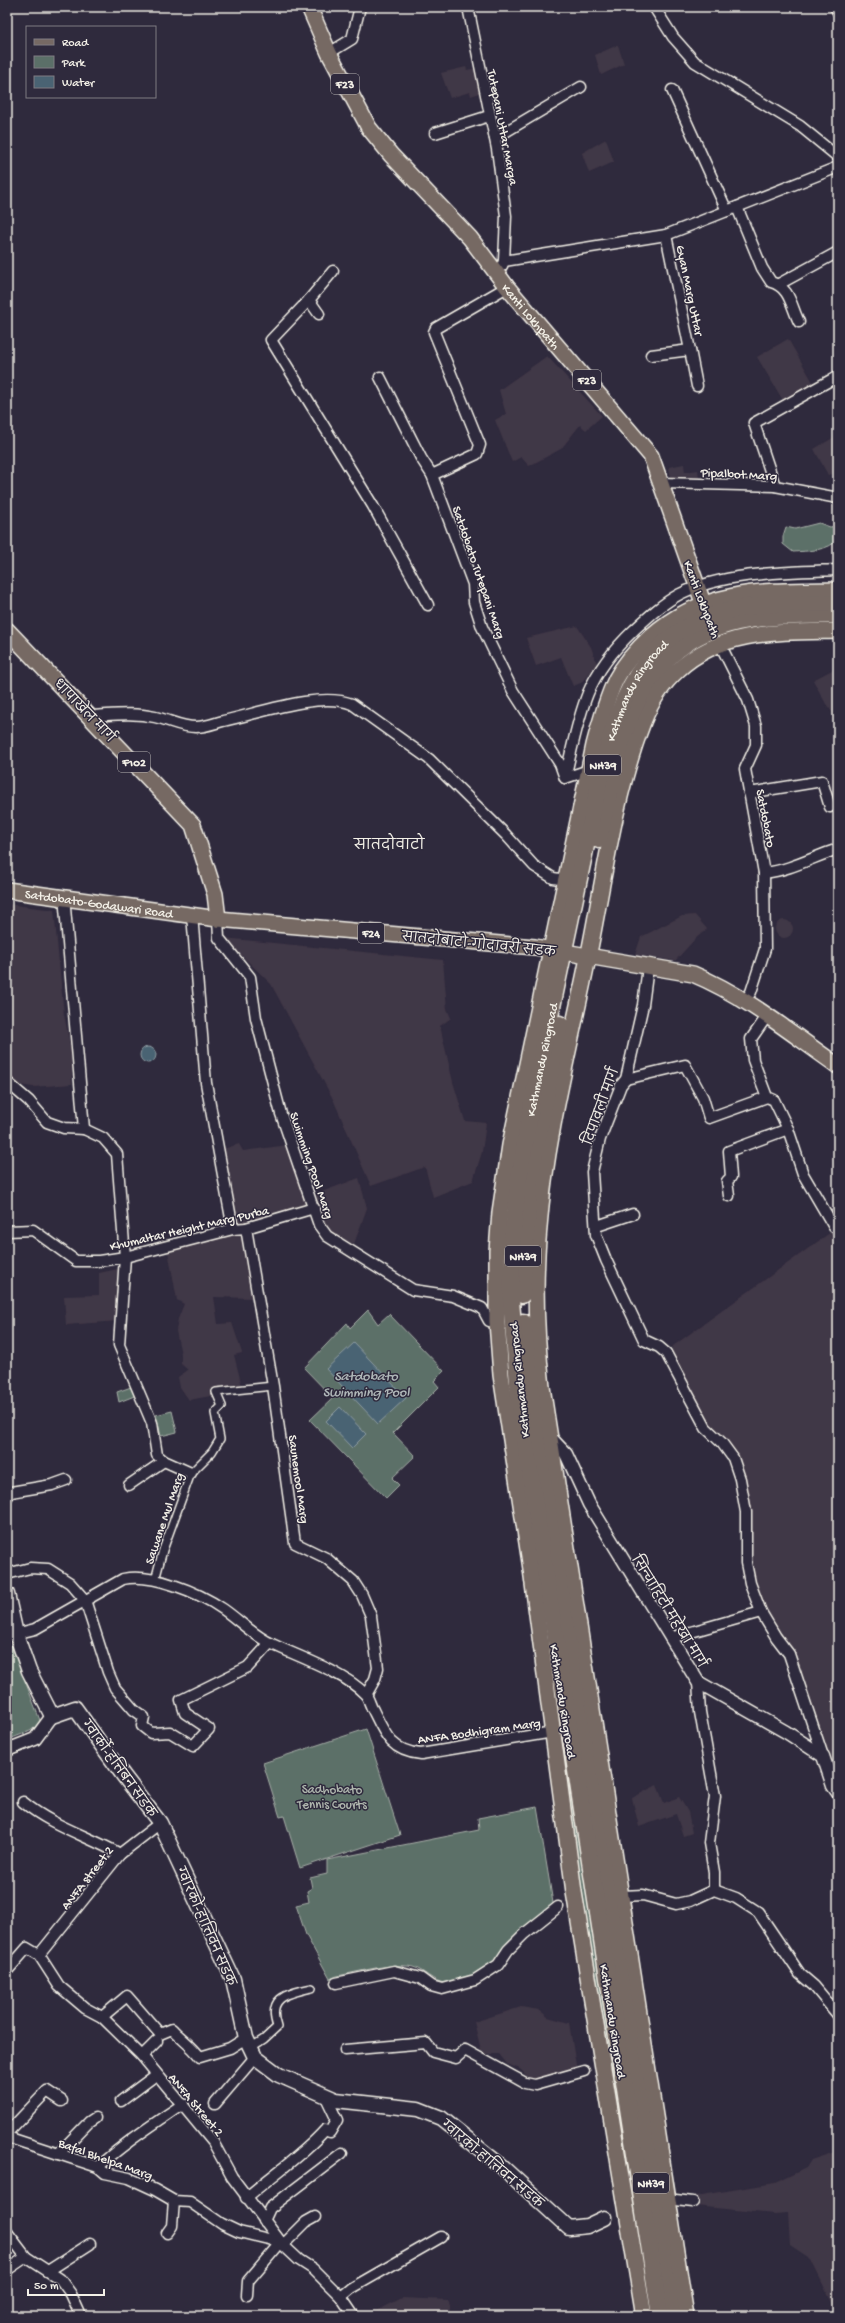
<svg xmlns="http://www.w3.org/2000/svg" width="845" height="2323" font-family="'Gochi Hand','Playpen Sans Deva',sans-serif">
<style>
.built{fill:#413746}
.green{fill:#5b6f68;stroke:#a8b0a8}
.water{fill:#4a6373;stroke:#8e9ca2}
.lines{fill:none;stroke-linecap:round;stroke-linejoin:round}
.pedestrian-casing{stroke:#f4f1e8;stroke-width:10}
.minor-casing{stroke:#f4f1e8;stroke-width:13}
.tertiary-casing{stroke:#f4f1e8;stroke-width:15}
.secondary-casing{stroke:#f4f1e8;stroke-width:17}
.primary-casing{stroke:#f4f1e8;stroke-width:18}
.trunk-casing{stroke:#f4f1e8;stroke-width:19}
.pedestrian{stroke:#2f2a3d;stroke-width:7}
.minor{stroke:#2f2a3d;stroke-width:10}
.tertiary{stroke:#2f2a3d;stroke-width:12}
.secondary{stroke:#2f2a3d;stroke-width:14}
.primary{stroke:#766964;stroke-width:15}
.trunk{stroke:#766964;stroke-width:16}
.labels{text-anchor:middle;stroke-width:3;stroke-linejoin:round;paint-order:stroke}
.shield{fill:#2f2a3d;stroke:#b9b5b5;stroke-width:1}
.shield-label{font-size:12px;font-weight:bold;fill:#f4f1e8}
.street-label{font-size:13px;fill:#f4f1e8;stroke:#2f2a3d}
.park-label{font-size:13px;fill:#afb6ae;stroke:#2f2a3d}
.neighbourhood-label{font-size:14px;fill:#f4f1e8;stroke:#2f2a3d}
.water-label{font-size:14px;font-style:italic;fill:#b0b8b9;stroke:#2f2a3d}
</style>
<rect width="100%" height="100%" fill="#2f2a3d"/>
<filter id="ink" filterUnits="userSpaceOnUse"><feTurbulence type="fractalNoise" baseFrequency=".025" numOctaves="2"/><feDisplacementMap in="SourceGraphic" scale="8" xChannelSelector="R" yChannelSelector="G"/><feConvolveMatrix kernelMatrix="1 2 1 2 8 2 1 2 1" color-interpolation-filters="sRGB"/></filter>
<g filter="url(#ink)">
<g class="built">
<polygon points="618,45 624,64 601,75 595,55"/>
<polygon points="466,67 467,70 476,68 482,92 471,96 470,92 450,98 441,73"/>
<polygon points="606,139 614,162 589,173 582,153"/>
<polygon points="788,339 814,384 784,402 757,357"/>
<polygon points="547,356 602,416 586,430 580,425 561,449 529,466 521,457 512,462 495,420 506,414 499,390"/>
<polygon points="838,435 838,472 828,475 814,449"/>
<polygon points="684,464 685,472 698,470 699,478 671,479 669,467"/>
<polygon points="577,626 591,647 597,664 581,683 573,686 561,657 536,666 526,638"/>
<polygon points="838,667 838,720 826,704 813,680"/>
<polygon points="7,904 54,910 64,1015 71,1049 72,1084 33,1087 14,1084 7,1079"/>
<polygon points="695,915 707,929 695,939 675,961 635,955 641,937 682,916"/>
<circle cx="784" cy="929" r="9"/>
<polygon points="224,938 443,960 447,1009 451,1018 440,1026 453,1082 465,1121 486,1123 482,1152 473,1181 433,1197 425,1167 371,1186 333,1099 271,984"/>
<polygon points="239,1144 243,1151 288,1145 308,1203 279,1214 235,1226 220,1150"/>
<polygon points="359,1178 367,1208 354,1244 330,1234 320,1220 316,1194"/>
<polygon points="838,1227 838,1785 798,1664 777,1637 752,1582 737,1464 710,1434 670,1353 673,1346"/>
<polygon points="245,1232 247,1263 254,1298 214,1297 218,1324 232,1323 242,1353 234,1355 243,1390 189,1400 180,1387 178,1377 188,1370 181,1364 181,1354 176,1331 178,1319 184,1304 177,1300 167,1245 202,1234"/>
<polygon points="118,1269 118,1321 66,1325 64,1296 99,1295 99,1273"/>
<polygon points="657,1785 664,1803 679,1797 688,1812 692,1833 683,1836 676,1814 639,1827 632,1798"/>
<polygon points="521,2007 539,2010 548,2017 569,2023 577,2071 533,2082 520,2069 507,2064 499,2054 482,2054 474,2022"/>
<polygon points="838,2151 838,2303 833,2305 811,2260 790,2246 788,2213 774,2214 696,2206 696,2196 775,2183 806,2168 811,2160"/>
<polygon points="402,2298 448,2300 450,2304 450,2316 367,2316"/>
</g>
<g class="green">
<path d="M819,523L830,527L837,526L838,539C829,551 807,551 793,552L783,544V536L786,527L795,529Z"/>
<polygon points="368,1310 378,1324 389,1314 444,1371 434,1381 439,1387 393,1433 415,1456 392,1478 399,1485 386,1498 310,1420 333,1398 304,1368 347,1323 350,1328"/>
<polygon points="134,1386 137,1395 119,1402 117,1392"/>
<polygon points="172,1411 177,1432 161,1436 156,1415"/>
<polygon points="544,1613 630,2170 629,2179 575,1861"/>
<polygon points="11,1644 41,1723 30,1731 7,1740 7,1645"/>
<polygon points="366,1729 400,1835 300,1868 284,1816 280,1817 263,1763"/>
<path d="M537,1807L554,1909C528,1933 482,1986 445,1983C433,1982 424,1970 413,1967C392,1962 358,1972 337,1976L330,1979L306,1935L296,1905L309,1902L307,1891L312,1888L310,1878L327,1874V1860L479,1830L478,1818Z"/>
</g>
<g class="water">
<circle cx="148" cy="1055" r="8"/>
<polygon points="354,1343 406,1398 378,1424 326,1369"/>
<polygon points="340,1407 366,1434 352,1448 326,1421"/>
</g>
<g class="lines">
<defs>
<g id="pedestrian">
<polyline points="155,1580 163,1550 191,1473 212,1452 220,1439 215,1413 222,1406 216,1392 273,1386"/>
<path d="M250,2048L264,2039L277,2027C267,1997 286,1994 312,1988"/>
</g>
<g id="minor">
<polyline points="468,7 497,149 506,216 504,261 502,266"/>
<polyline points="654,7 673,37 695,62 800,126 838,157"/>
<polyline points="835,7 838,12"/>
<polyline points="329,53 352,39 360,7"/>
<polyline points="672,90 727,211"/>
<polyline points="435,133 489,116"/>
<polyline points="495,138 581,87"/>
<path d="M737,207L762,268L771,282C790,287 791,306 799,322"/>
<polyline points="504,261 666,235 838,167"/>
<polyline points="779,284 838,252"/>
<polyline points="309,300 271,340 373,506 428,605"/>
<polyline points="319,314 309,300 333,271"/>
<polyline points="690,350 697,386"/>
<polyline points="651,355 690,350 666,235"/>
<polyline points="380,377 421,458 432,475 473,584 474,602 482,627 513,691 560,764 565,778 589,770"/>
<polyline points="432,475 477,454 480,445 434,332 436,328 507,287"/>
<polyline points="662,483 775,486 838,498"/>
<polyline points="775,486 754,423 838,376"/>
<polyline points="720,644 748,700 756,726 756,745 745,769 764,873 765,949 751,992 744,1002"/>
<path d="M91,716C112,715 133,712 155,717C169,720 181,727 196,727C205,727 215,723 223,721C257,714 319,691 352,704L429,759L506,835L534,866L553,878L566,880"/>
<path d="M565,778C572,749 577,720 588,693C598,669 615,648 634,630C648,617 663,603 680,594C724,572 789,572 838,570"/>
<polyline points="749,793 822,781 830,807"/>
<path d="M764,873C791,870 813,857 838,849"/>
<polyline points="64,896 84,1129"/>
<polyline points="192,915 206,1083 233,1229"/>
<polyline points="218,919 219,938 250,977 256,1018 281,1114 319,1225 327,1236 413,1290 453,1296 482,1308 489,1321 497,1322"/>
<polyline points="648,967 643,1005 626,1079 621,1085 600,1139 592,1172 596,1235 606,1260 644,1340 659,1347 666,1353 706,1428 722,1443 733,1458 740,1479 746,1512 746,1563 750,1583 761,1612 776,1637 789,1654 823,1756"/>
<polyline points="767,1016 751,1039 753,1060 767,1097 774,1100 788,1129 803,1174 834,1227"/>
<polyline points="626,1079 685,1065 703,1098 709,1118 767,1097"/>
<polyline points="7,1082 29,1101 47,1122 64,1128 84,1129 103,1138 117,1154 125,1257 119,1345 152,1423 157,1455 164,1461 191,1473"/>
<polyline points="729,1196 727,1181 731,1177 729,1151 788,1129"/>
<polyline points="597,1226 633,1214"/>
<polyline points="246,1228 273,1386 295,1543 326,1558 353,1581 362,1595 371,1616 378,1668 375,1679 366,1695"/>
<polyline points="7,1231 33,1230 76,1261 99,1261 125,1257 233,1229 246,1228 314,1208"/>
<polyline points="129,1485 164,1461"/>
<polyline points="7,1497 11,1492 52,1485 66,1480"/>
<polyline points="7,1574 30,1568 48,1569 70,1583 85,1600 108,1672 115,1688 134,1710 144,1717 142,1726 151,1733 170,1732 193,1746 209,1729 185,1713 181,1700 248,1667 270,1643"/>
<path d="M7,1636L35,1629L123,1579C152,1573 198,1592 223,1609C239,1620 254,1636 272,1644C299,1657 344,1672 365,1694C369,1698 370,1706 373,1710C385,1735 391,1751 421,1754L553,1732"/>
<polyline points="670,1638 761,1612"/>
<polyline points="698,1682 700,1712 715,1796 709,1843 714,1872 714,1890"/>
<path d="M23,1802C52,1826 88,1836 120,1854"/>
<polyline points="622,1896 643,1895 676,1904 690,1901 714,1890 736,1898 758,1912 800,1974 814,1986 838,2015"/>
<polyline points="39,1955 120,1854 160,1823"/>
<polyline points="7,1971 27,1948 39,1955 59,1986 85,2008 102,2017 142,2056 213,2142 232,2177 283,2245 299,2260 313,2269 341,2297 354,2316"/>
<polyline points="336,1983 394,1971 420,1978 431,1986 442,1989 475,1980 498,1965 508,1950 524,1934 558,1907"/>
<path d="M102,2017L127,1996L160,2034L172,2029C181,2039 192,2046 200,2057L230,2048L246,2038"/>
<polyline points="345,2050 426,2043 433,2052 456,2058 465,2050 525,2083 535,2085 584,2071"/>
<polyline points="142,2056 157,2041"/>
<polyline points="121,2101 156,2075"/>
<polyline points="215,2104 255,2057"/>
<polyline points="7,2133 47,2091 62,2101"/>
<polyline points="7,2137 98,2167 105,2173 129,2178 155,2190 174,2201 190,2202 222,2224 239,2232 281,2242"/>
<polyline points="58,2154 89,2122 95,2118"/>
<path d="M98,2167C124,2143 154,2124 183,2104"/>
<path d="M246,2198C272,2175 302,2156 325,2130L330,2132L337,2120L325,2095"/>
<polyline points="667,2199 693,2202"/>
<polyline points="264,2221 270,2208 342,2153"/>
<polyline points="7,2232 26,2257 60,2279 71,2294 81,2316"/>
<polyline points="167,2233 172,2226 174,2201"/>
<polyline points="283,2245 306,2222 315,2217"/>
<polyline points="7,2270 26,2257"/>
<polyline points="48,2271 90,2244"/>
<polyline points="247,2295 248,2281 281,2242"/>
<polyline points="341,2297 352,2288 441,2237"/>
</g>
<g id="tertiary">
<polyline points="549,1436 566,1454 589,1504 698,1682 786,1732 823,1756 833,1786 838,1793"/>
<polyline points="7,1750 35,1739 52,1716"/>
</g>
<polyline id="secondary" points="7,1594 16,1634 29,1671 52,1716 75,1708 123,1775 160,1823 233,1979 246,2038 255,2057 279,2075 336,2100 418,2109 441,2118 500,2165 569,2228 587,2226 604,2218"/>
<g id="primary">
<path id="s1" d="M309,7L329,53L369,128L391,155L470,238L507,287L651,456L706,611"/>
<polyline points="7,630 193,825 215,894 218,919"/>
<path id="s2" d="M7,890L218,919L535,947L693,974C746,996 792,1034 838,1066"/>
<path d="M644,2316L574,1892L531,1569L501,1375L497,1322V1251L500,1212L510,1145L594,745C600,722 606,700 616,679C625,662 637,649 651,636C705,587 770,591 838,590"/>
<path d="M686,2316L542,1387C536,1335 534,1280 539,1227C546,1137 570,1047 588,958C604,880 614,797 643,722C651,702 662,684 678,670C722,629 782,632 838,631"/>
</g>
<g id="trunk">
<path d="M599,840C619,749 629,647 738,622C771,615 805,616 838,615"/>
<polyline points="522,1295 530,1179 560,1024"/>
<polyline points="523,1322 535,1428 672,2316"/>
<path id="s3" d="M660,2316L520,1407L511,1301L513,1231L518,1184L533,1097L601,774C621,687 649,622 747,607C777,602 808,604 838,603"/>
</g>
</defs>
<use href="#pedestrian" class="pedestrian-casing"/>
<use href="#minor" class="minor-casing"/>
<use href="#tertiary" class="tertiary-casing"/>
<use href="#secondary" class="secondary-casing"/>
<use href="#primary" class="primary-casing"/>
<use href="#trunk" class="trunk-casing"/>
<use href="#pedestrian" class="pedestrian"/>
<use href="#minor" class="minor"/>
<use href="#tertiary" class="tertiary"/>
<use href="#secondary" class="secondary"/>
<use href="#primary" class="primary"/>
<use href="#trunk" class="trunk"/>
</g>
</g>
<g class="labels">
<g class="shield">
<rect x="331" y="74" width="28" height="20" rx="3"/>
<rect x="573" y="370" width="28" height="20" rx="3"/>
<rect x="118" y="752" width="32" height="20" rx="3"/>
<rect x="585" y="755" width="36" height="20" rx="3"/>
<rect x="358" y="923" width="26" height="20" rx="3"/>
<rect x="505" y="1246" width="36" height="20" rx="3"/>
<rect x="633" y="2173" width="36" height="20" rx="3"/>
</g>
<g class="shield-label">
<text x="345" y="88">F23</text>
<text x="587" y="384">F23</text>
<text x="134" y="766">F102</text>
<text x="603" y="769">NH39</text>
<text x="371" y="937">F24</text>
<text x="523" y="1260">NH39</text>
<text x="651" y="2187">NH39</text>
</g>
<g class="street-label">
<text transform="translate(504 127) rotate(79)" y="5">Tutepani Uttar Marga</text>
<text transform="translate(691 290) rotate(78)" y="5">Gyan Marg Uttar</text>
<text dy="5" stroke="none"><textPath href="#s1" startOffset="384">Kanti Lokhpath</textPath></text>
<text transform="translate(739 473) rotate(3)" y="5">Pipalbot Marg</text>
<text transform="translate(480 572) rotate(71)" y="5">Satdobato Tutepani Marg</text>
<text transform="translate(703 599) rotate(69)" y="5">Kanti Lokhpath</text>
<text dy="5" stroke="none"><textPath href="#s3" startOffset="1654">Kathmandu Ringroad</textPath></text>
<text transform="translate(85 710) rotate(46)" y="5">धापाखेल मार्ग</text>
<text transform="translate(767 818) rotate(79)" y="5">Satdobato</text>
<text dy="5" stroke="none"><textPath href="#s2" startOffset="93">Satdobato-Godawari Road</textPath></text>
<text transform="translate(479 943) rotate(6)" y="5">सातदोबाटो-गोदावरी सडक</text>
<text dy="5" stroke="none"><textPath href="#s3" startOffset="1270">Kathmandu Ringroad</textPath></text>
<text transform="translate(600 1106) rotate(-70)" y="5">दिपावली मार्ग</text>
<text transform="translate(313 1165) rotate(71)" y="5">Swimming Pool Marg</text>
<text transform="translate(189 1227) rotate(-13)" y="5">Khumaltar Height Marg Purba</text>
<text transform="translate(518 1380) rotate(-96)" y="5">Kathmandu Ringroad</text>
<text transform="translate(300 1479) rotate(82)" y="5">Saunemool Marg</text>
<text transform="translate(163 1518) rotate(-71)" y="5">Sawane Mul Marg</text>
<text transform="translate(670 1611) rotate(58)" y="5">सिन्चाहिटी महेखा मार्ग</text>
<text transform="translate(564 1701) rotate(81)" y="5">Kathmandu Ringroad</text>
<text transform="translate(479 1730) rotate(-8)" y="5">ANFA Bodhigram Marg</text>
<text transform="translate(120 1768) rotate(54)" y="5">ग्वार्को-हत्तिबन सडक</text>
<text transform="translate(86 1877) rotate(-52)" y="5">ANFA street 2</text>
<text transform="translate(207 1926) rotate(66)" y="5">ग्वारको-हात्तिवन सडक</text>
<text transform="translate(614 2021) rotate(81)" y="5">Kathmandu Ringroad</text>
<text transform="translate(197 2104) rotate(50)" y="5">ANFA Street 2</text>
<text transform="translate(106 2158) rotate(20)" y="5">Bafal Bhelpa Marg</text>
<text transform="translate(493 2163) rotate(40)" y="5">ग्वारको-हात्तिवन सडक</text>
</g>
<g class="park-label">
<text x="332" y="1793">Sadhobato<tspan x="332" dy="15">Tennis Courts</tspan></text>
</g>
<g class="neighbourhood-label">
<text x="389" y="849">सातदोवाटो</text>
</g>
<g class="water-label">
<text x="366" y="1380">Satdobato<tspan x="366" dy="16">Swimming Pool</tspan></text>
</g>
</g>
<rect width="845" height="2323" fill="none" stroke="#2f2a3d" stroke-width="24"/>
<rect x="12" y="12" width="821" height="2299" fill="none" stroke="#f4f1e8" stroke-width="1.5" filter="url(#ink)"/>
<rect x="26" y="26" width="130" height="72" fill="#2f2a3d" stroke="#7e7a81"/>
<rect x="34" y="39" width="20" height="6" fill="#766964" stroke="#7e7a81"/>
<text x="62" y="46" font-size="12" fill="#f4f1e8">Road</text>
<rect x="34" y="56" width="20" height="12" fill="#5b6f68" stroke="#7e7a81"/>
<text x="62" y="66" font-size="12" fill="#f4f1e8">Park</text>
<rect x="34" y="76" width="20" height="12" fill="#4a6373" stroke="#7e7a81"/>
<text x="62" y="86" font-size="12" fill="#f4f1e8">Water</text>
<path d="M28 2289v6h76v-6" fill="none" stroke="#f4f1e8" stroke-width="2"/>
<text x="34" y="2289" font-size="12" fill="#f4f1e8" stroke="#2f2a3d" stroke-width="3" paint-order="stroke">50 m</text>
</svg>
